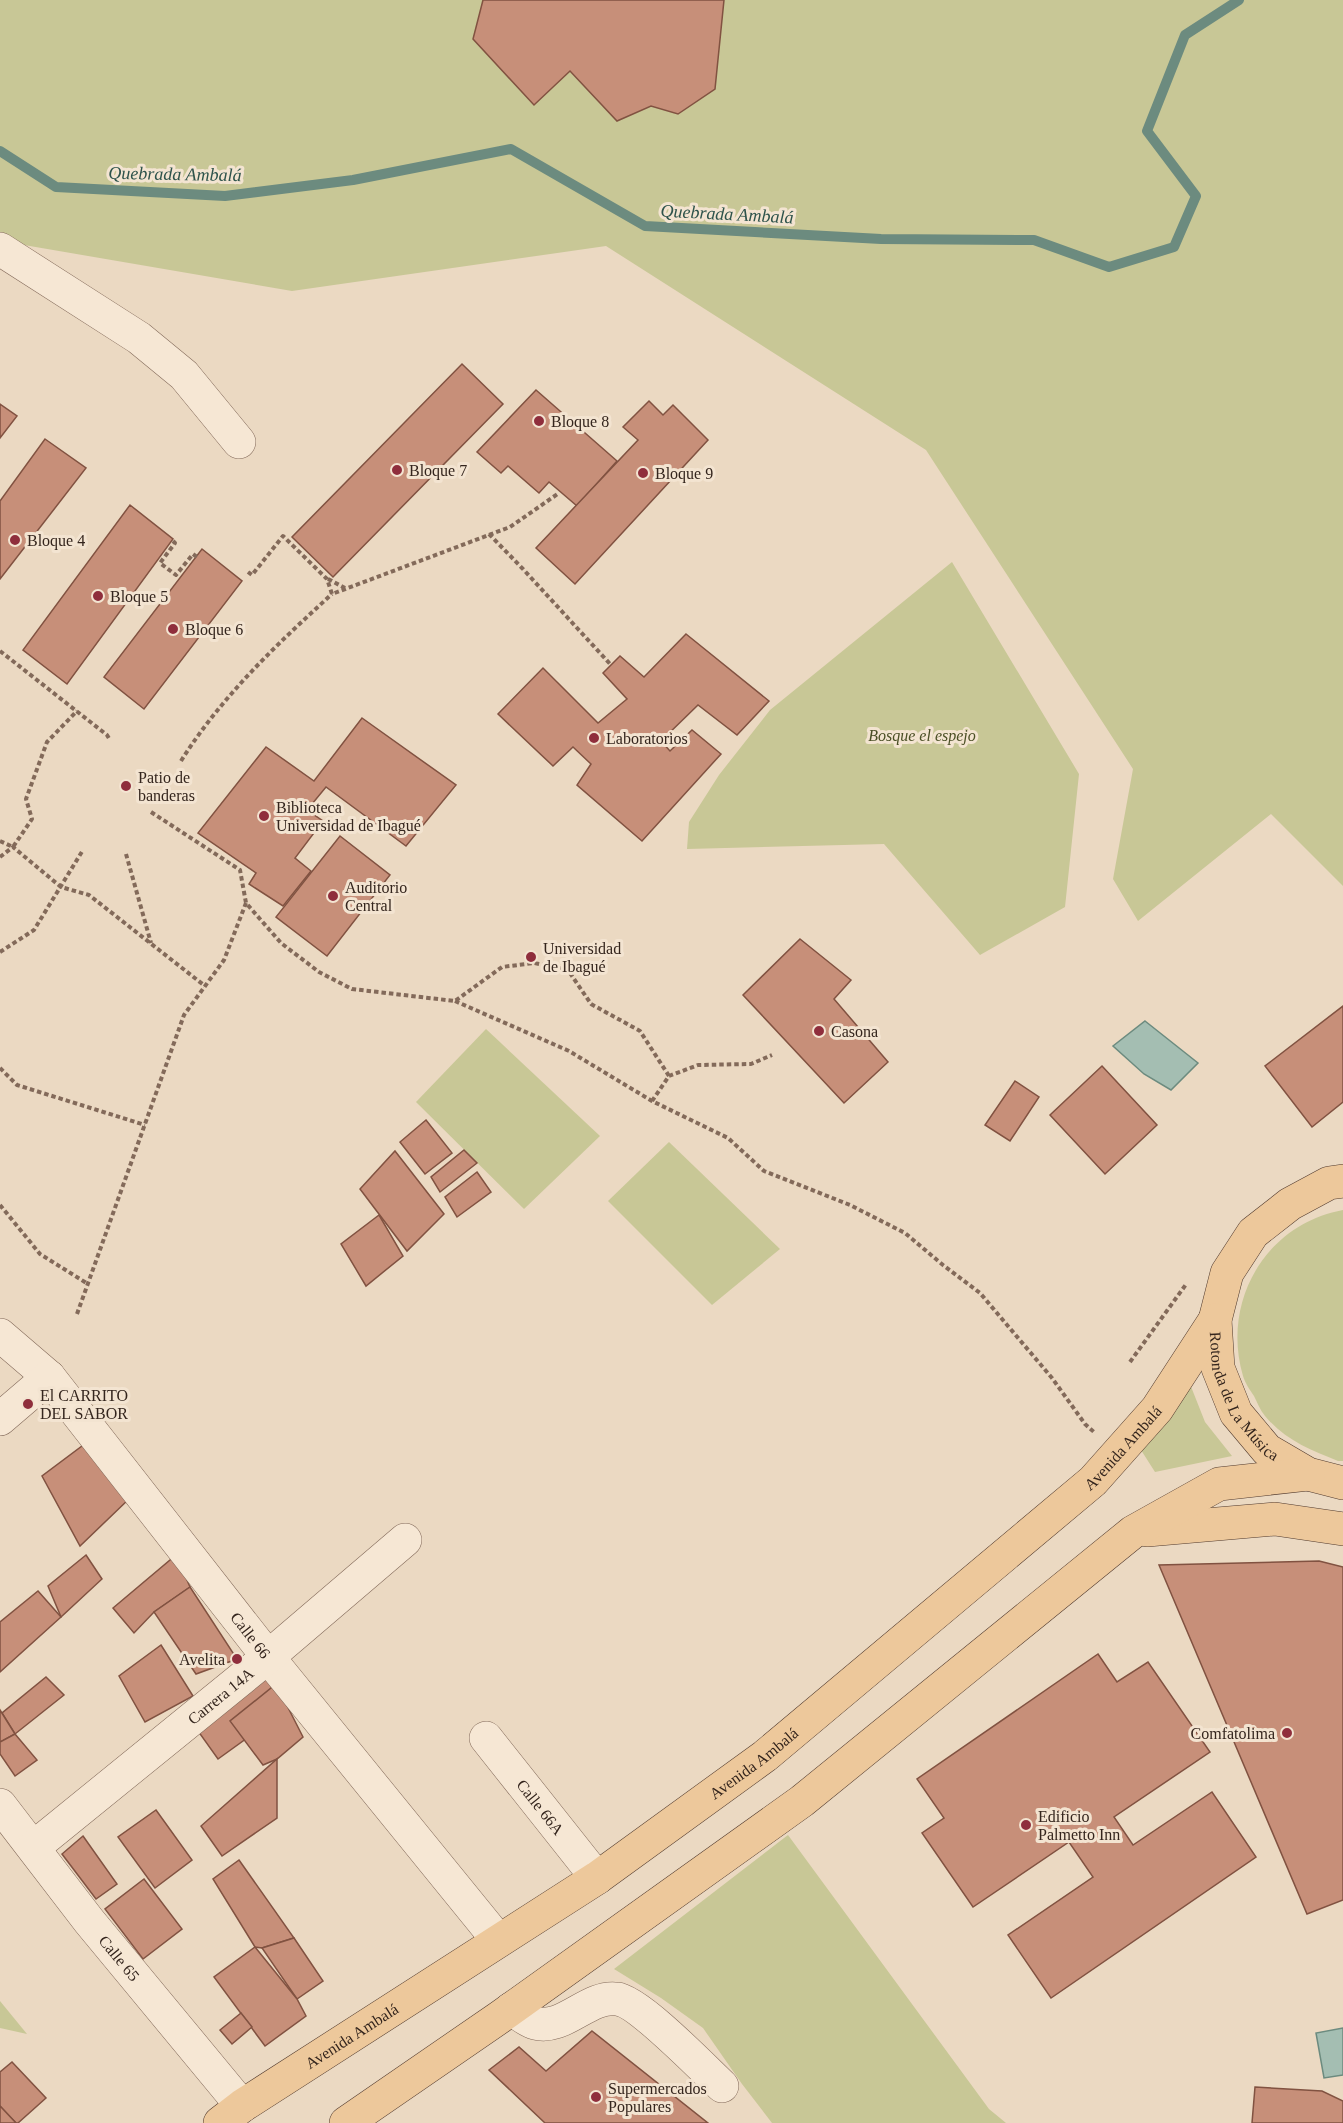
<svg xmlns="http://www.w3.org/2000/svg" width="1343" height="2123" font-family="'Times New Roman',serif">
<style>
.green{fill:#c8c796}
.water{fill:#a4beb2;stroke:#6c8b7f;stroke-width:1.5}
.lines{fill:none;stroke-linecap:round;stroke-linejoin:round}
.stream{stroke:#6c8b7f;stroke-width:10}
.building{fill:#c78f79;stroke:#815241;stroke-width:1.5}
.minor-casing{stroke:#836a5a;stroke-width:34}
.major-casing{stroke:#513a2e;stroke-width:34}
.path{stroke:#836a5a;stroke-width:4;stroke-dasharray:4.5 3;stroke-linecap:butt}
.minor{stroke:#f6e7d4;stroke-width:33}
.major{stroke:#edc89b;stroke-width:33}
.poi-dot{fill:#8f2e3c;stroke:#f3e4d1;stroke-width:2}
.labels{text-anchor:middle;stroke-width:6;stroke-linejoin:round;paint-order:stroke}
.poi-label{font-size:16px;fill:#34251d;stroke:#f3e4d1;text-anchor:start}
.park-label{font-size:16px;font-style:italic;fill:#4a4f25;stroke:#f3e4d1}
.street-label{font-size:16px;fill:#34251d;stroke:#f3e4d1}
.water-label{font-size:18px;font-style:italic;fill:#2e534b;stroke:#f3e4d1}
</style>
<rect width="100%" height="100%" fill="#ebd9c2"/>
<g class="green">
<polygon points="0,0 1343,0 1343,886 1271,814 1138,921 1113,879 1133,769 926,450 606,246 292,291 24,245 0,232"/>
<polygon points="952,562 1079,774 1065,907 980,955 884,844 687,849 689,822 719,775 770,710"/>
<polygon points="486,1029 600,1136 524,1209 416,1102"/>
<polygon points="669,1142 780,1249 712,1305 608,1201"/>
<path d="M1343,1210V1461H1338C1310,1450 1285,1440 1265,1416C1260,1410 1257,1402 1254,1396C1250,1390 1245,1383 1243,1376C1221,1301 1266,1224 1343,1210Z"/>
<polygon points="1188,1379 1205,1422 1232,1456 1155,1472 1141,1450"/>
<polygon points="788,1835 989,2109 1006,2123 772,2123 742,2084 703,2028 661,1998 614,1969"/>
<polygon points="0,2001 27,2034 0,2028"/>
</g>
<g class="water">
<polygon points="1145,1021 1198,1063 1171,1090 1144,1074 1113,1046"/>
<polygon points="1343,2028 1343,2075 1324,2078 1316,2033"/>
</g>
<g class="lines">
<polyline class="stream" points="0,151 56,187 225,196 353,180 511,149 645,226 881,239 1034,240 1109,267 1174,247 1196,196 1147,131 1185,35 1239,0"/>
</g>
<g class="building">
<polygon points="483,0 724,0 715,89 678,114 651,106 617,121 570,71 534,105 473,39"/>
<polygon points="462,364 503,404 333,577 292,537"/>
<polygon points="536,390 617,461 577,506 549,482 539,493 508,466 501,473 477,452"/>
<polygon points="649,401 663,415 673,405 708,440 575,584 536,548 638,440 623,427"/>
<polygon points="0,404 17,416 0,438"/>
<polygon points="45,439 86,468 0,579 0,501"/>
<polygon points="130,505 173,539 67,684 23,650"/>
<polygon points="202,549 242,581 144,709 104,677"/>
<polygon points="686,634 769,701 737,735 698,705 661,741 670,751 692,730 721,754 642,841 577,785 591,764 573,747 553,766 498,714 543,668 598,723 627,699 603,673 620,656 644,677"/>
<polygon points="362,718 456,785 406,846 326,787 307,810 323,821 295,858 311,871 283,906 249,884 256,873 198,833 266,747 314,781"/>
<polygon points="340,836 390,875 327,956 276,917"/>
<polygon points="800,939 851,980 834,999 888,1062 844,1103 743,995"/>
<polygon points="1343,1006 1343,1102 1312,1127 1265,1066"/>
<polygon points="1102,1066 1157,1125 1105,1174 1050,1115"/>
<polygon points="1015,1081 1039,1097 1010,1141 985,1125"/>
<polygon points="426,1120 452,1153 425,1174 400,1142"/>
<polygon points="464,1150 477,1163 440,1192 431,1177"/>
<polygon points="395,1151 444,1214 407,1251 360,1189"/>
<polygon points="477,1172 491,1192 457,1217 445,1197"/>
<polygon points="379,1215 403,1256 366,1286 341,1244"/>
<polygon points="86,1443 130,1498 80,1546 42,1476"/>
<polygon points="86,1555 102,1579 61,1617 48,1586"/>
<polygon points="176,1555 190,1587 154,1612 134,1633 113,1608"/>
<polygon points="1319,1561 1343,1567 1343,1900 1307,1914 1159,1565"/>
<polygon points="190,1587 237,1659 196,1674 154,1612"/>
<polygon points="38,1591 61,1617 0,1672 0,1622"/>
<polygon points="161,1645 193,1696 145,1722 119,1676"/>
<polygon points="1098,1654 1117,1682 1148,1662 1210,1752 1114,1817 1133,1845 1212,1792 1256,1857 1051,1998 1008,1935 1093,1877 1069,1842 973,1907 922,1833 944,1818 917,1779"/>
<polygon points="270,1675 293,1705 218,1759 198,1731"/>
<polygon points="46,1677 64,1695 15,1734 2,1713"/>
<polygon points="276,1684 303,1737 277,1759 263,1765 230,1721"/>
<polygon points="0,1710 15,1734 0,1742"/>
<polygon points="15,1734 37,1760 15,1776 0,1754 0,1742"/>
<polygon points="277,1759 277,1818 222,1856 201,1826"/>
<polygon points="156,1810 192,1860 155,1888 118,1837"/>
<polygon points="83,1836 117,1884 96,1899 62,1854"/>
<polygon points="239,1860 294,1938 262,1948 255,1947 213,1879"/>
<polygon points="144,1879 182,1929 143,1959 105,1909"/>
<polygon points="294,1938 323,1981 297,1999 262,1948"/>
<polygon points="255,1947 297,1999 306,2016 265,2046 214,1977"/>
<polygon points="241,2013 252,2027 232,2044 220,2030"/>
<polygon points="592,2031 708,2123 545,2123 489,2070 519,2047 546,2071"/>
<polygon points="12,2062 46,2098 18,2123 16,2123 0,2106 0,2072"/>
<polygon points="1255,2087 1322,2091 1343,2101 1343,2123 1252,2123"/>
<polygon points="0,2106 16,2123 0,2123"/>
</g>
<g class="lines">
<defs>
<g id="minor">
<polyline points="0,249 139,338 184,375 239,442"/>
<path id="s1" d="M0,1335L49,1377L268,1657L498,1940"/>
<polyline points="0,1419 49,1377"/>
<path id="s2" d="M486,1738L597,1878"/>
<path id="s3" d="M0,1805L89,1921L242,2106"/>
<path id="s4" d="M34,1847L268,1657L405,1540"/>
<path d="M511,2009C518,2013 527,2021 535,2023C564,2031 588,1995 617,1999C638,2001 703,2068 722,2086"/>
</g>
<g id="major">
<path id="s5" d="M1343,1181L1329,1183L1290,1204L1253,1233L1227,1273L1215,1320L1218,1368L1236,1413L1267,1450L1308,1474L1343,1483"/>
<polyline points="1147,1530 1275,1519 1343,1529"/>
<path id="s6" d="M220,2123L242,2106L597,1878L765,1756L1093,1481L1157,1409L1215,1320"/>
<polyline points="346,2123 500,2017 802,1801 1133,1532 1219,1484 1308,1474"/>
</g>
</defs>
<use href="#minor" class="minor-casing"/>
<use href="#major" class="major-casing"/>
<g class="path">
<polyline points="489,534 523,569 611,665"/>
<polyline points="173,541 175,543 160,563 176,575 193,554 197,557"/>
<polyline points="248,572 252,575 283,536 327,579 332,594 510,527 559,493"/>
<polyline points="328,579 345,588"/>
<polyline points="0,651 107,735 110,740"/>
<path d="M181,761C221,697 277,644 332,594"/>
<polyline points="151,812 240,870 246,903 281,943 319,972 352,989 455,1001 502,967 534,963 568,970 591,1004 640,1031 669,1076"/>
<polyline points="0,841 13,847 32,819 26,799 47,742 77,711"/>
<polyline points="126,854 151,943"/>
<polyline points="0,857 13,847 61,887 89,895 205,986"/>
<polyline points="0,952 34,930 83,850"/>
<polyline points="455,1001 569,1051 652,1101 728,1138 764,1171 850,1205 905,1233 943,1265 980,1293 1052,1378 1085,1424 1094,1432"/>
<polyline points="0,1068 17,1085 145,1125"/>
<polyline points="652,1101 669,1076 698,1065 751,1064 772,1055"/>
<polyline points="0,1205 40,1254 88,1284"/>
<polyline points="77,1314 184,1015 224,960 246,903"/>
<polyline points="1130,1362 1187,1283"/>
</g>
<use href="#minor" class="minor"/>
<use href="#major" class="major"/>
</g>
<g class="poi-dot">
<circle cx="539" cy="421" r="6"/>
<circle cx="397" cy="470" r="6"/>
<circle cx="643" cy="473" r="6"/>
<circle cx="15" cy="540" r="6"/>
<circle cx="98" cy="596" r="6"/>
<circle cx="173" cy="629" r="6"/>
<circle cx="594" cy="738" r="6"/>
<circle cx="126" cy="786" r="6"/>
<circle cx="264" cy="816" r="6"/>
<circle cx="333" cy="896" r="6"/>
<circle cx="531" cy="957" r="6"/>
<circle cx="819" cy="1031" r="6"/>
<circle cx="28" cy="1404" r="6"/>
<circle cx="237" cy="1659" r="6"/>
<circle cx="1287" cy="1733" r="6"/>
<circle cx="1026" cy="1825" r="6"/>
<circle cx="596" cy="2097" r="6"/>
</g>
<g class="labels">
<g class="poi-label">
<text x="551" y="427">Bloque 8</text>
<text x="409" y="476">Bloque 7</text>
<text x="655" y="479">Bloque 9</text>
<text x="27" y="546">Bloque 4</text>
<text x="110" y="602">Bloque 5</text>
<text x="185" y="635">Bloque 6</text>
<text x="606" y="744">Laboratorios</text>
<text x="138" y="783">Patio de<tspan x="138" dy="18">banderas</tspan></text>
<text x="276" y="813">Biblioteca<tspan x="276" dy="18">Universidad de Ibagué</tspan></text>
<text x="345" y="893">Auditorio<tspan x="345" dy="18">Central</tspan></text>
<text x="543" y="954">Universidad<tspan x="543" dy="18">de Ibagué</tspan></text>
<text x="831" y="1037">Casona</text>
<text x="40" y="1401">El CARRITO<tspan x="40" dy="18">DEL SABOR</tspan></text>
<text x="225" y="1665" text-anchor="end">Avelita</text>
<text x="1275" y="1739" text-anchor="end">Comfatolima</text>
<text x="1038" y="1822">Edificio<tspan x="1038" dy="18">Palmetto Inn</tspan></text>
<text x="608" y="2094">Supermercados<tspan x="608" dy="18">Populares</tspan></text>
</g>
<g class="park-label">
<text x="922" y="741">Bosque el espejo</text>
</g>
<g class="street-label">
<text dy="6" stroke="none"><textPath href="#s5" startOffset="286">Rotonda de La Música</textPath></text>
<text dy="6" stroke="none"><textPath href="#s6" startOffset="1130">Avenida Ambalá</textPath></text>
<text dy="6" stroke="none"><textPath href="#s1" startOffset="392">Calle 66</textPath></text>
<text dy="6" stroke="none"><textPath href="#s4" startOffset="240">Carrera 14A</textPath></text>
<text dy="6" stroke="none"><textPath href="#s6" startOffset="644">Avenida Ambalá</textPath></text>
<text dy="6" stroke="none"><textPath href="#s2" startOffset="88">Calle 66A</textPath></text>
<text dy="6" stroke="none"><textPath href="#s3" startOffset="194">Calle 65</textPath></text>
<text dy="6" stroke="none"><textPath href="#s6" startOffset="158">Avenida Ambalá</textPath></text>
</g>
<g class="water-label">
<text transform="translate(175 174) rotate(1)" y="6">Quebrada Ambalá</text>
<text transform="translate(727 214) rotate(3)" y="6">Quebrada Ambalá</text>
</g>
</g>
</svg>
